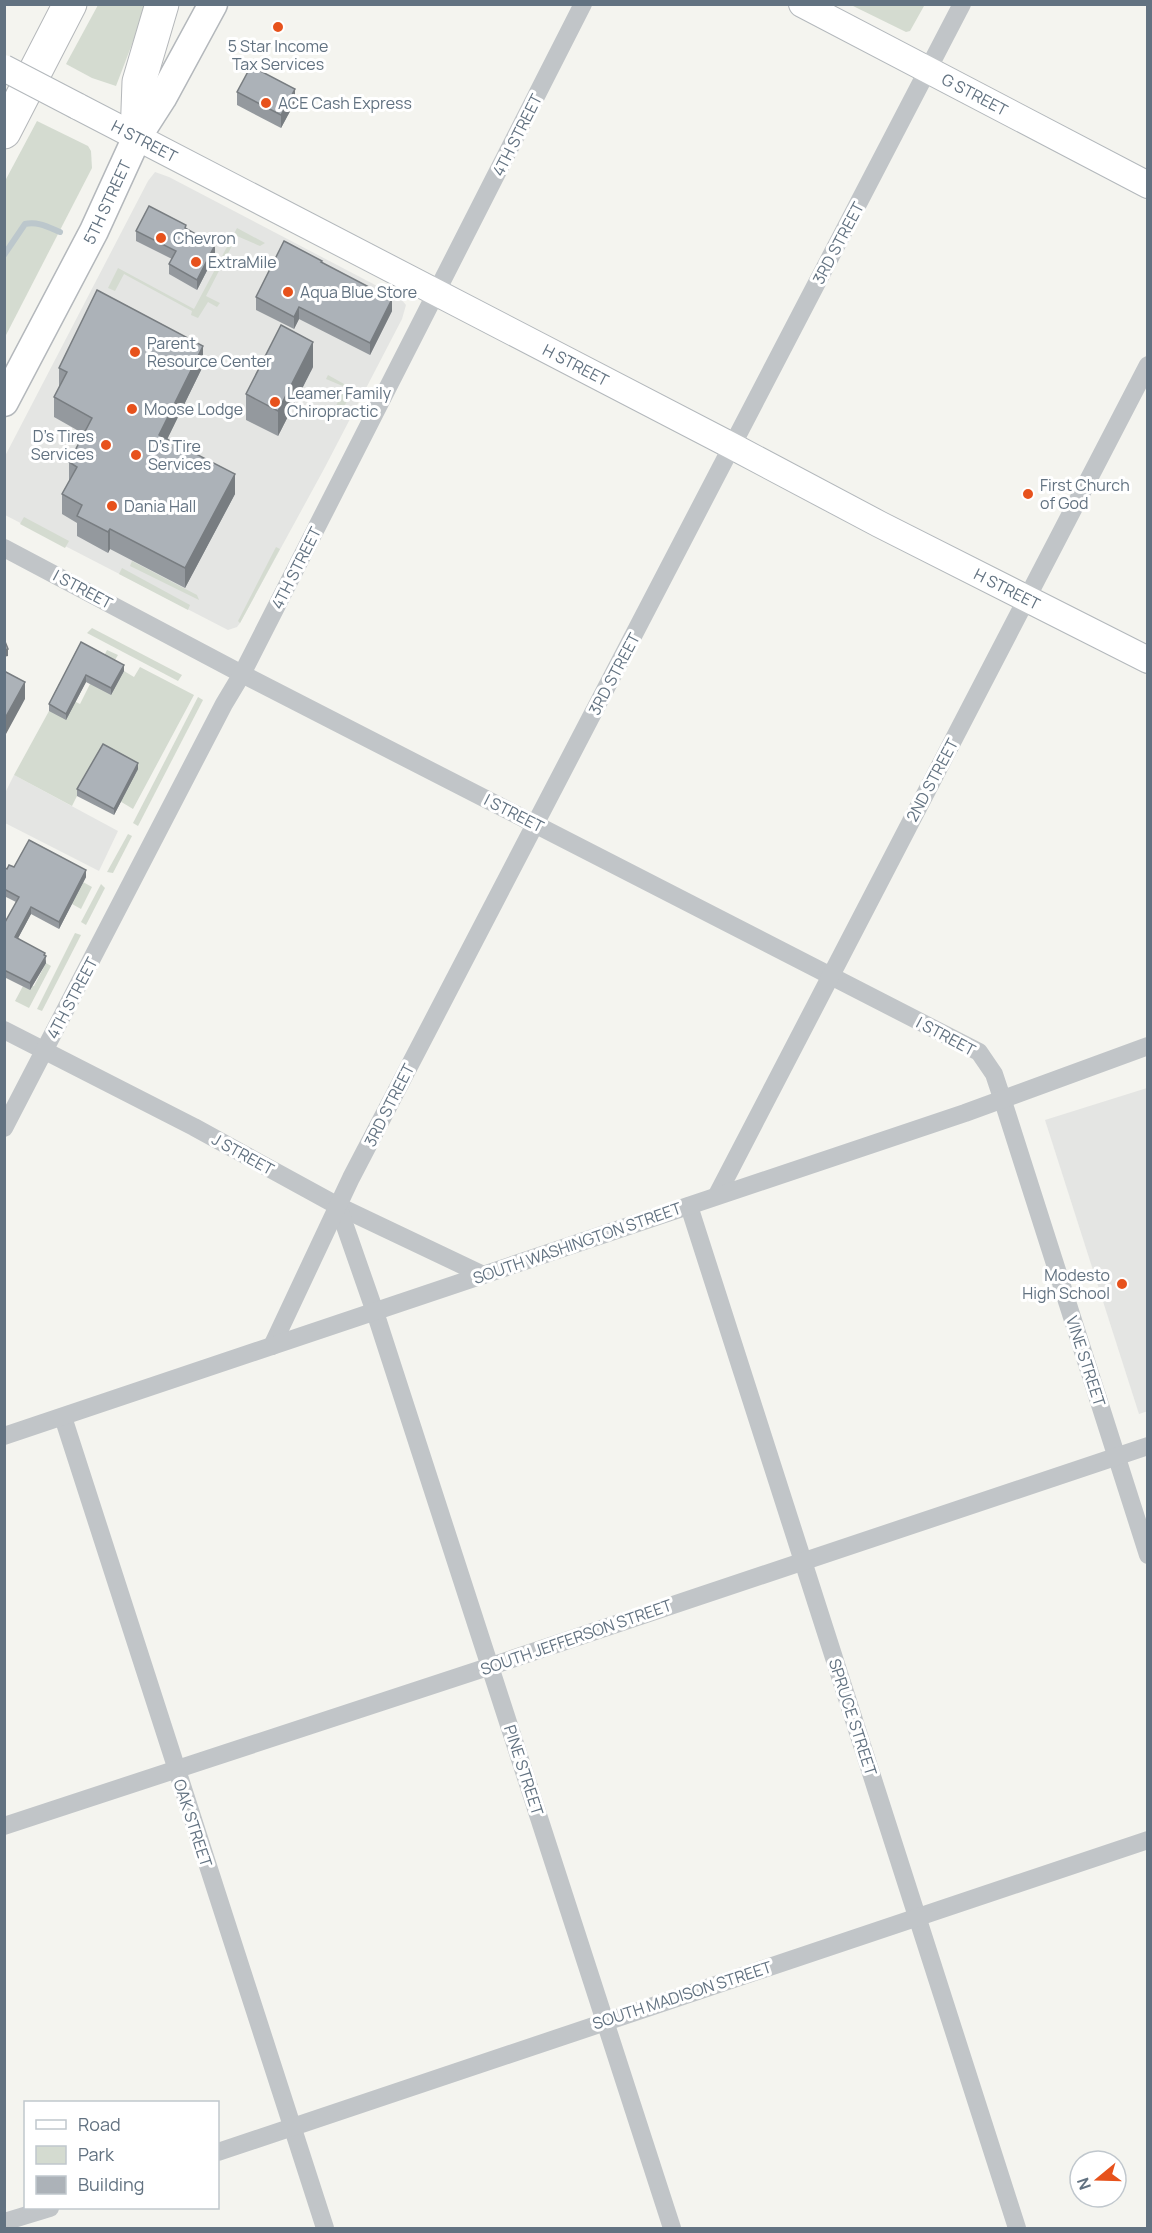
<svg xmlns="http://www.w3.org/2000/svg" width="1152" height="2233" font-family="Manrope,sans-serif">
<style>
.built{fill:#e4e5e3}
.green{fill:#d4dbd0}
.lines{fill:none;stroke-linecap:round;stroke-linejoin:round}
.stream{stroke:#bcc7cc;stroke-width:6}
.secondary-casing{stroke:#b3b8bc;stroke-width:28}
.primary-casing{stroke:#b4b8bc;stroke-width:31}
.motorway-casing{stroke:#b4b7ba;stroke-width:35}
.minor{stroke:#c1c5c8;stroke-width:18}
.secondary{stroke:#fff;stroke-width:26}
.primary{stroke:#fff;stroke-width:28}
.motorway{stroke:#fff;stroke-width:33}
.secondary-bridge-casing{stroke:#b3b8bc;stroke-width:28;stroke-linecap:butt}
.secondary-bridge{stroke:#fff;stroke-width:26}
.wall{fill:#94999e}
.shaded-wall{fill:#787d81}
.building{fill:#acb2b8;stroke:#787d81;stroke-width:1.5}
.poi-dot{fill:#e7521c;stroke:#fff;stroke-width:2}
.labels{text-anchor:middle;stroke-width:6;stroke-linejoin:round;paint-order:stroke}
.poi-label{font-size:16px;fill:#627281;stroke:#fff;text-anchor:start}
.street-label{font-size:16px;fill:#627281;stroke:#fff}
</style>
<rect width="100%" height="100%" fill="#f4f4ef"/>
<g class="built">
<polygon points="155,172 169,177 400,298 406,305 402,319 324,469 240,623 237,627 228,630 5,515 4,458 148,181"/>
<polygon points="14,775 118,831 99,871 5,823 5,793"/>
<polygon points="1147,1088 1148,1411 1139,1414 1045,1120"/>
</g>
<g class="green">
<polygon points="98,5 147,5 116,86 92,78 66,64"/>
<polygon points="851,5 851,4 927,5 924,6 910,31 906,32"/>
<polygon points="37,121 88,146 91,151 92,168 5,337 5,181"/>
<polygon points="237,228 265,243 260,246 237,236 206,296 220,303 217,307 208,302 198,318 191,315 192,311 124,274 115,291 108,288 118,268 194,309"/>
<polygon points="328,375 353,389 340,415 334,410 345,387 326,379"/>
<polygon points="24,517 69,541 65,548 20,524"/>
<polygon points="276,547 280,549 240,623 238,621"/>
<polygon points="132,561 197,595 199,600 130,566"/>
<polygon points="122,568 190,605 188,610 119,574"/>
<polygon points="92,628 182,675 178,681 87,633"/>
<polygon points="107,650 118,655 112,665 111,695 124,671 134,677 140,667 194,695 133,809 85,780 72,806 14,775 49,711 76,702 80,704"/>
<polygon points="198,697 203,700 138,826 133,823"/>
<polygon points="128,834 132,836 113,873 107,872"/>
<polygon points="83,882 92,887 81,909 72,904"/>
<polygon points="101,884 105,888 86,925 81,922"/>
<polygon points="75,933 81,935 42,1011 37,1009"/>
<polygon points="46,963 51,966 29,1008 15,1001 23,986 34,986"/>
</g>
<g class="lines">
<path class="stream" d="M4,255L25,224C37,221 48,227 60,232"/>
<defs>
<g id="secondary">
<path id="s1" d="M802,4L1148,185"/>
<path id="s2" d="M77,106L732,446L879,524L1148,660"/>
</g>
<g id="primary">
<path id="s3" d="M4,402L94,231L137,137L162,98L213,4"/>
</g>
<g id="motorway">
<polyline points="4,132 70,4"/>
<polyline points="137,137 139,82 162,4"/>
</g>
</defs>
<use href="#secondary" class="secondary-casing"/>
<use href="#primary" class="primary-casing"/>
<use href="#motorway" class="motorway-casing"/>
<g class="minor">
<polyline points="4,548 242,674 979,1052 994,1074 1002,1098 1148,1555"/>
<polyline points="4,1030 194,1127 338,1206 483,1275"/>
<polyline points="4,1128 224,704 242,674 583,4"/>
<path d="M717,1195C859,917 1006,643 1148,365"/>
<polyline points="338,1206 375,1312 672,2228"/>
<polyline points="689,1206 1017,2228"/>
<polyline points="272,1346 351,1178 962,4"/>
<polyline points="63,1417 325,2228"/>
<polyline points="4,1436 965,1113 1148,1046"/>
<polyline points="4,1826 491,1666 1148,1446"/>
<polyline points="218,2152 1148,1840"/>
<polyline points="4,2222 50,2208"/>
</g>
<use href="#secondary" class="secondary"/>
<use href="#primary" class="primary"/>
<use href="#motorway" class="motorway"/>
<defs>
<polyline id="secondary-bridge" points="4,68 77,106"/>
</defs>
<use href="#secondary-bridge" class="secondary-bridge-casing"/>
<use href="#secondary-bridge" class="secondary-bridge"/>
</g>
<g class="wall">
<polygon points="237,92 295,102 281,128 237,105"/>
<polygon points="186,229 215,255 197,290 169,274 169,264 172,259 136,241 136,231"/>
<polygon points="322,263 392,311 370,355 299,319 294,329 256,310 256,297"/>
<polygon points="203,366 167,439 235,494 185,588 110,549 108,553 77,536 77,523 62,514 62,494 69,482 69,462 84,434 54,417 54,397 59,387 59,368"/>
<polygon points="313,367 278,436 246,420 246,394"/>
<polygon points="81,642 124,671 111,695 86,682 66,720 49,711 49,704"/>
<polygon points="138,769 114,815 77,796 77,789"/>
<polygon points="4,867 7,869 14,867 86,877 59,929 31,914 18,938 45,956 46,963 30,990 4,977 4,924 16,902 4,896"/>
</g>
<g class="shaded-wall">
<polygon points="295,89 295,102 281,128 281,115"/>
<polygon points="215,245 215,255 197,290 197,280"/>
<polygon points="392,299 392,311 370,355 370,343"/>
<polygon points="299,307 299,319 294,329 294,317"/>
<polygon points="313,342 313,367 278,436 278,411"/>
<polygon points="203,346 203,366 159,456 159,435"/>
<polygon points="235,474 235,494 185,588 185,568"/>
<polygon points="110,529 110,549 108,553 108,532"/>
<polygon points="8,649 8,656 4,657 4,650"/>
<polygon points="124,665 124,671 111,695 111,688"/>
<polygon points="86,675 86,682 66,720 66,714"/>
<polygon points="25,682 25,699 6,734 6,747 4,749 4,720"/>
<polygon points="138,763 138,769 114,815 114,809"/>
<polygon points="86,870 86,877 59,929 59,922"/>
<polygon points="31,907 31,914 15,944 15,937"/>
<polygon points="45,953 46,963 30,990 30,983"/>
</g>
<g class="building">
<polygon points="251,66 295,89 281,115 237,92"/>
<polygon points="149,206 186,225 185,228 215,245 197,280 169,264 176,251 136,231"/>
<polygon points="284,241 322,261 321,262 392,299 370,343 299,307 294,317 256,297"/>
<polygon points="97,290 203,346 159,435 235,474 185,568 110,529 108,532 77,516 82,505 62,494 77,467 69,462 92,418 54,397 67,372 59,368"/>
<polygon points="281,325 313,342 278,411 246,394"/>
<polygon points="4,639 8,649 4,650"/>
<polygon points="81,642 124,665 111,688 86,675 66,714 49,704"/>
<polygon points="4,671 25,682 4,720"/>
<polygon points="103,744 138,763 114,809 77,789"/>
<polygon points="29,840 86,870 59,922 31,907 15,937 45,953 44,955 46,956 30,983 4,970 4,924 19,897 4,889 4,867 7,869 9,865 14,867"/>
</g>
<g class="poi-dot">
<circle cx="278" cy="27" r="6"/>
<circle cx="266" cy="103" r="6"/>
<circle cx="161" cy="238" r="6"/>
<circle cx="196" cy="262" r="6"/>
<circle cx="288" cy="292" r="6"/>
<circle cx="135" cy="352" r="6"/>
<circle cx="275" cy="402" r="6"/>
<circle cx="132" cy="409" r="6"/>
<circle cx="106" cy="445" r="6"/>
<circle cx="136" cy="455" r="6"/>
<circle cx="1028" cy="494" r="6"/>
<circle cx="112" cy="506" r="6"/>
<circle cx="1122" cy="1284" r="6"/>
</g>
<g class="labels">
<g class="poi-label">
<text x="278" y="52" text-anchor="middle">5 Star Income<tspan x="278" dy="18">Tax Services</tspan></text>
<text x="278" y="109">ACE Cash Express</text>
<text x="173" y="244">Chevron</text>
<text x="208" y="268">ExtraMile</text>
<text x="300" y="298">Aqua Blue Store</text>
<text x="147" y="349">Parent<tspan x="147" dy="18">Resource Center</tspan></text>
<text x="287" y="399">Leamer Family<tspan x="287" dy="18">Chiropractic</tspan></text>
<text x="144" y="415">Moose Lodge</text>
<text x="94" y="442" text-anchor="end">D's Tires<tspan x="94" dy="18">Services</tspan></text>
<text x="148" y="452">D's Tire<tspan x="148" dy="18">Services</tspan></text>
<text x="1040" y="491">First Church<tspan x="1040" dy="18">of God</tspan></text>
<text x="124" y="512">Dania Hall</text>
<text x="1110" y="1281" text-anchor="end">Modesto<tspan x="1110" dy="18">High School</tspan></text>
</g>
<g class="street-label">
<text dy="6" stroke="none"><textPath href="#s1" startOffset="195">G STREET</textPath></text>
<text transform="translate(517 135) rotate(-63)" y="6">4TH STREET</text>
<text dy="6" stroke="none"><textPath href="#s2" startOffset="76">H STREET</textPath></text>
<text dy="6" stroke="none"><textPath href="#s3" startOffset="225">5TH STREET</textPath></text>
<text transform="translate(838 243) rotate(-62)" y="6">3RD STREET</text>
<text dy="6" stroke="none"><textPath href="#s2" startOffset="562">H STREET</textPath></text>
<text transform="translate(296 568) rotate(-63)" y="6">4TH STREET</text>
<text transform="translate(83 589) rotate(28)" y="6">I STREET</text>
<text dy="6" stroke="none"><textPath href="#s2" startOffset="1048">H STREET</textPath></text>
<text transform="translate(614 674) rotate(-62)" y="6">3RD STREET</text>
<text transform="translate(932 780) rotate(-62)" y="6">2ND STREET</text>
<text transform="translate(514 813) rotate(27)" y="6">I STREET</text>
<text transform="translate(72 998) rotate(-62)" y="6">4TH STREET</text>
<text transform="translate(946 1036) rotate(28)" y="6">I STREET</text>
<text transform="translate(389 1105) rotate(-63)" y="6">3RD STREET</text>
<text transform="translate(243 1154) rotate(29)" y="6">J STREET</text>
<text transform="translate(577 1243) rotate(-19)" y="6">SOUTH WASHINGTON STREET</text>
<text transform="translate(1086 1361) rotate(72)" y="6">VINE STREET</text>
<text transform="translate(576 1637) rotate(-19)" y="6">SOUTH JEFFERSON STREET</text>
<text transform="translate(853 1717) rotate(72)" y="6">SPRUCE STREET</text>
<text transform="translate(524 1770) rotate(72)" y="6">PINE STREET</text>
<text transform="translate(193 1823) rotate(72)" y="6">OAK STREET</text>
<text transform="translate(682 1995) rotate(-18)" y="6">SOUTH MADISON STREET</text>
</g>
</g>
<rect width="1152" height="2233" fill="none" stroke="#627281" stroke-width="12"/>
<rect x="24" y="2101" width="195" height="108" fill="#ffffff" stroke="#c0c7cd" stroke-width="1.5"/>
<rect x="36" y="2120" width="30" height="9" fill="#ffffff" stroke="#c0c7cd" stroke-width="1.5"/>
<text x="78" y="2131" font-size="18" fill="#627281">Road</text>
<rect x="36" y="2146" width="30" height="18" fill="#d4dbd0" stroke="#c0c7cd" stroke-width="1.5"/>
<text x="78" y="2161" font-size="18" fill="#627281">Park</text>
<rect x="36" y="2176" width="30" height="18" fill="#acb2b8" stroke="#c0c7cd" stroke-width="1.5"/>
<text x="78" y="2191" font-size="18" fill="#627281">Building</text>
<g transform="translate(1098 2179) rotate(251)"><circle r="28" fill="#ffffff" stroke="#c0c7cd" stroke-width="1.5"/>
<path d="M0-4.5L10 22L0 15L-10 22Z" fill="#e7521c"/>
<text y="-9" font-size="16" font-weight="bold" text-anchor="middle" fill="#627281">N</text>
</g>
</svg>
